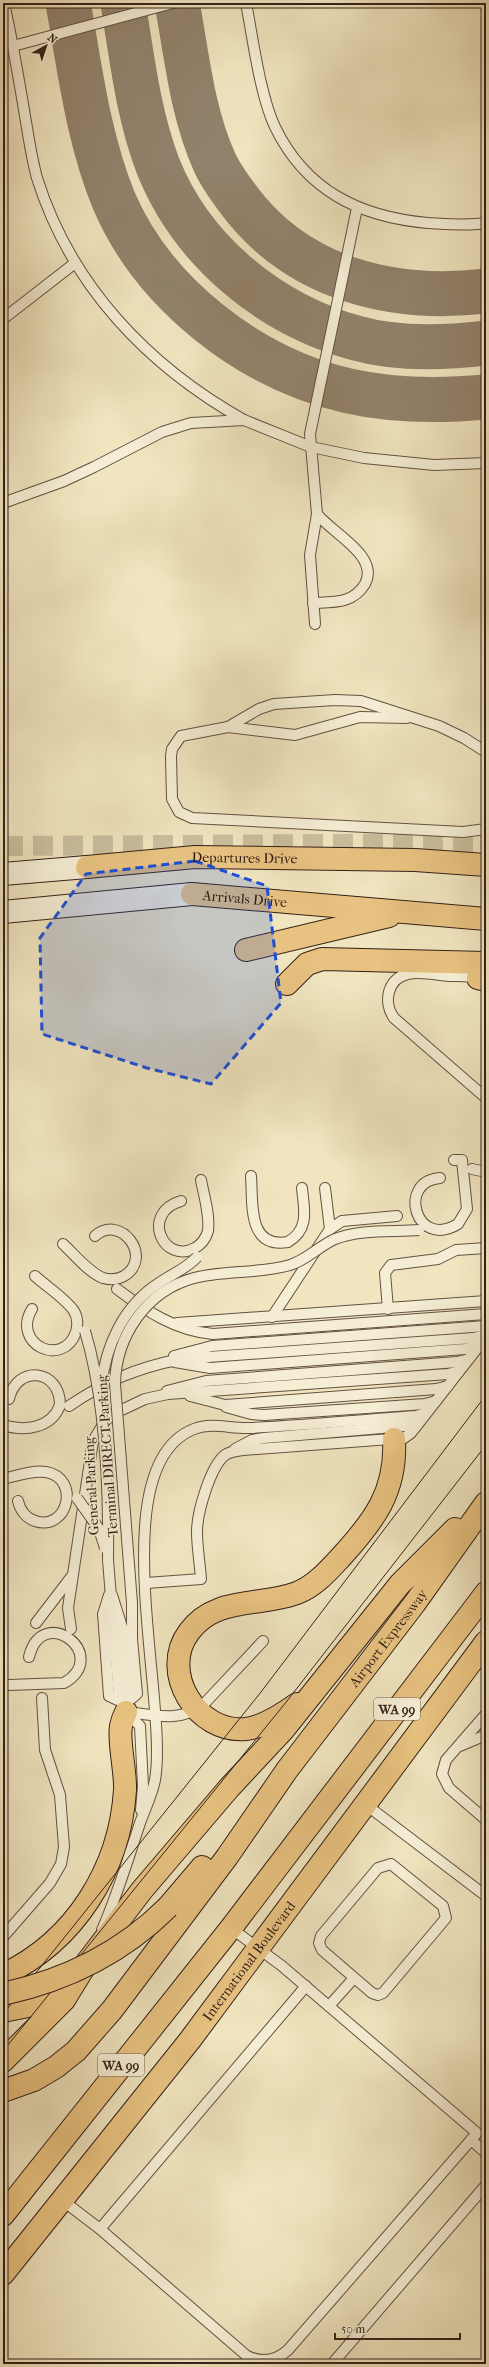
<svg xmlns="http://www.w3.org/2000/svg" width="489" height="2367" font-family="'IM FELL French Canon',serif">
<style>
.lines{fill:none;stroke-linecap:round;stroke-linejoin:round}
.taxiway{stroke:#92826c;stroke-width:45}
.street-tunnel{stroke:#cabe9e;stroke-width:20;stroke-dasharray:20 10;stroke-linecap:butt}
.lane-casing{stroke:#635142;stroke-width:12}
.secondary-casing{stroke:#342018;stroke-width:24}
.primary-casing{stroke:#342018;stroke-width:24}
.highway-casing{stroke:#342018;stroke-width:24}
.lane{stroke:#f5eed5;stroke-width:10}
.secondary{stroke:#f5eed5;stroke-width:22}
.primary{stroke:#e8c280;stroke-width:22}
.highway{stroke:#e8c280;stroke-width:22}
.tram{stroke:#342018;stroke-width:1}
.lane-bridge-casing{stroke:#635142;stroke-width:12;stroke-linecap:butt}
.highway-bridge-casing{stroke:#342018;stroke-width:24;stroke-linecap:butt}
.lane-bridge{stroke:#f5eed5;stroke-width:10}
.highway-bridge{stroke:#e8c280;stroke-width:22}
.marked{fill:#1d4ed8;fill-opacity:0.2;stroke:#1d4ed8;stroke-width:3;stroke-dasharray:8 5;stroke-linejoin:round}
.labels{text-anchor:middle;stroke-width:3.5;stroke-linejoin:round;paint-order:stroke}
.shield{fill:#f5eed5;stroke:#6e5e51;stroke-width:1}
.shield-label{font-size:13px;font-weight:bold;fill:#342018}
.street-label{font-size:14px;fill:#342018;stroke:#f5eed5}
</style>
<rect width="100%" height="100%" fill="#f0e5bf"/>
<filter id="stains"><feTurbulence type="fractalNoise" baseFrequency=".005" numOctaves="4"/><feColorMatrix values="0 0 0 0 .2 0 0 0 0 .09 0 0 0 0 .02 0 0 0 .5 -.17"/></filter>
<radialGradient id="worn" r=".72"><stop offset=".6" stop-color="#630" stop-opacity="0"/><stop offset="1" stop-color="#630" stop-opacity=".3"/></radialGradient>
<g class="lines">
<g class="taxiway">
<path d="M68,3C80,69 88,138 114,201C154,294 250,369 349,391C393,401 441,401 486,397"/>
<path d="M123,3C132,57 138,114 158,166C192,251 269,314 356,338C398,350 444,348 486,343"/>
<path d="M177,3C187,56 192,112 214,161C220,175 229,187 238,199C297,279 392,302 486,291"/>
</g>
<polyline class="street-tunnel" points="3,846 486,843"/>
<defs>
<g id="lane">
<path d="M4,3C12,39 18,74 24,110C28,133 31,156 37,178C71,286 148,366 244,420"/>
<path d="M246,3C253,39 260,95 275,127C306,191 360,217 428,223C447,224 468,226 486,223"/>
<polyline points="13,46 173,3"/>
<polyline points="3,319 75,263"/>
<polyline points="3,503 64,481 94,467 162,432 191,423 244,420 311,447 364,458 434,465 486,463"/>
<path d="M313,603C333,602 353,604 365,584C380,556 332,533 317,514"/>
<polyline points="315,624 310,555 317,514 310,434 357,208"/>
<polyline points="228,727 295,735 360,717 407,718"/>
<polyline points="486,752 464,738 439,726 361,701 335,700 274,704 259,709 228,727 181,736 172,749 171,756 172,799 179,812 192,818 463,832 486,829"/>
<path d="M480,979C472,975 458,976 449,976C437,975 421,971 408,974C387,978 383,1003 394,1018L486,1098"/>
<polyline points="472,1169 486,1172"/>
<path d="M251,1176C253,1203 247,1249 288,1242C310,1229 304,1209 302,1188"/>
<path d="M440,1178C397,1181 415,1250 458,1224L467,1209L462,1160H454"/>
<polyline points="325,1188 330,1229 342,1221 397,1216"/>
<path d="M181,1201C140,1213 163,1265 195,1248C202,1244 206,1238 208,1231C210,1215 204,1196 201,1180"/>
<path d="M63,1244C74,1254 88,1272 103,1278C110,1280 117,1280 124,1276C154,1258 121,1213 95,1236"/>
<path d="M117,1289C146,1311 176,1331 213,1334L486,1314"/>
<path d="M32,1309C11,1344 63,1369 76,1332C78,1325 78,1318 74,1311C65,1298 47,1287 35,1276"/>
<polyline points="388,1309 385,1273 391,1265 438,1259 456,1250 486,1248"/>
<polyline points="272,1317 330,1229"/>
<polyline points="177,1323 486,1301"/>
<polyline points="174,1356 212,1346 486,1326"/>
<polyline points="175,1362 210,1368 465,1349 479,1346"/>
<polyline points="167,1391 206,1381 457,1362 469,1359"/>
<polyline points="190,1396 225,1405 436,1389 448,1386"/>
<path d="M69,1406C106,1381 136,1368 181,1359L473,1338L486,1335"/>
<polyline points="226,1407 251,1414 264,1415 425,1404 436,1401"/>
<path d="M3,1425C25,1432 52,1428 60,1405C60,1369 17,1364 9,1399"/>
<polyline points="235,1449 252,1440 264,1438 417,1425"/>
<path d="M3,1479C15,1476 33,1470 46,1472C81,1478 68,1532 35,1521C26,1518 20,1510 18,1501"/>
<polyline points="108,1560 119,1697 125,1704"/>
<path d="M146,1583L201,1579C200,1564 197,1547 197,1532C197,1513 210,1467 225,1455C231,1451 237,1451 243,1450L404,1438L411,1433L486,1337"/>
<polyline points="109,1595 103,1614 109,1696 124,1703"/>
<polyline points="112,1595 122,1627 128,1696 126,1712 140,1726 143,1786 141,1810"/>
<polyline points="36,1623 72,1576"/>
<polyline points="71,1629 68,1608 93,1441 105,1421 113,1414 145,1399 168,1394 448,1374 459,1371"/>
<path d="M9,1685L64,1683C112,1655 42,1602 29,1657"/>
<polyline points="125,1704 137,1694 132,1639 132,1603"/>
<path d="M126,1712C155,1715 180,1723 204,1704L263,1641"/>
<polyline points="486,1714 446,1760 442,1774 449,1788 486,1820"/>
<polyline points="460,1746 486,1735"/>
<polyline points="365,1804 486,1896"/>
<polygon points="391,1864 443,1906 446,1918 383,1993 378,1995 372,1993 322,1950 319,1943 321,1936 378,1868"/>
<path d="M102,1930C117,1896 128,1859 140,1823C145,1809 152,1795 155,1780C169,1701 101,1465 194,1429C213,1422 231,1429 250,1428C306,1425 361,1420 416,1416L426,1413"/>
<polyline points="3,1937 50,1883 61,1864 64,1847 60,1795 45,1750 42,1698"/>
<polyline points="329,2006 354,1978"/>
<polyline points="471,2140 486,2153"/>
<polyline points="62,2200 100,2229 306,1986"/>
<path d="M100,2229L247,2356C262,2363 276,2361 288,2350L477,2133L282,1966L231,1928"/>
<polyline points="332,2364 486,2185"/>
</g>
<g id="secondary">
<polyline points="3,874 87,867"/>
<polyline points="3,912 192,894"/>
</g>
<g id="primary">
<polyline points="3,2215 231,1928 486,1593"/>
<path id="s1" d="M3,2274L190,2040L486,1642"/>
</g>
<g id="highway">
<path id="s2" d="M87,867L195,857L415,860L486,865"/>
<path id="s3" d="M192,894L486,919"/>
<polyline points="246,950 389,916"/>
<polyline points="478,978 486,980"/>
<polyline points="287,984 307,964 322,959 486,963"/>
<path d="M297,1704C283,1714 264,1727 246,1729C197,1734 159,1672 189,1632C215,1596 260,1607 297,1593C315,1586 328,1571 341,1557C374,1521 397,1491 394,1439"/>
<polyline points="168,1907 202,1867"/>
<path d="M3,1975C75,1941 120,1869 125,1790C126,1772 118,1741 121,1726C122,1721 124,1716 126,1712"/>
<polyline points="3,2011 38,2004 66,1991"/>
<polyline points="3,2061 64,2000 88,1961 142,1890 229,1788 284,1729 400,1584 455,1529"/>
<path id="s4" d="M3,2091L34,2080L56,2067L76,2051L112,2010L227,1857L287,1770L415,1603L486,1503"/>
</g>
</defs>
<use href="#lane" class="lane-casing"/>
<use href="#secondary" class="secondary-casing"/>
<use href="#primary" class="primary-casing"/>
<use href="#highway" class="highway-casing"/>
<use href="#lane" class="lane"/>
<use href="#secondary" class="secondary"/>
<use href="#primary" class="primary"/>
<use href="#highway" class="highway"/>
<g class="tram">
<polyline points="3,2014 261,1692 486,1395"/>
<polyline points="3,2051 287,1701 486,1445"/>
</g>
<defs>
<g id="lane-bridge">
<path d="M85,1331C106,1401 109,1487 108,1560"/>
<path d="M101,1388C105,1347 123,1306 159,1283C172,1274 186,1269 197,1257"/>
<polyline points="77,1498 99,1529 105,1548"/>
<path d="M132,1603L115,1384C116,1336 146,1291 194,1278C225,1270 259,1274 290,1265C307,1260 319,1246 335,1239C359,1229 392,1232 419,1230"/>
</g>
<path id="highway-bridge" d="M3,1994C67,1980 122,1953 168,1907"/>
</defs>
<use href="#lane-bridge" class="lane-bridge-casing"/>
<use href="#highway-bridge" class="highway-bridge-casing"/>
<use href="#lane-bridge" class="lane-bridge"/>
<use href="#highway-bridge" class="highway-bridge"/>
</g>
<path class="marked" d="M195,861L267,886L281,1003L211,1084L147,1068L42,1034L40,938L86,874Z"/>
<g class="labels">
<g class="shield">
<rect x="374" y="1698" width="46" height="22" rx="3"/>
<rect x="98" y="2054" width="46" height="22" rx="3"/>
</g>
<g class="shield-label">
<text x="397" y="1714">WA 99</text>
<text x="121" y="2070">WA 99</text>
</g>
<g class="street-label">
<text dy="5" stroke="none"><textPath href="#s2" startOffset="158">Departures Drive</textPath></text>
<text dy="5" stroke="none"><textPath href="#s3" startOffset="53">Arrivals Drive</textPath></text>
<text transform="translate(107 1456) rotate(-94)" y="5">Terminal DIRECT Parking</text>
<text transform="translate(91 1486) rotate(-93)" y="5">General Parking</text>
<text dy="5" stroke="none"><textPath href="#s4" startOffset="602">Airport Expressway</textPath></text>
<text dy="5" stroke="none"><textPath href="#s1" startOffset="398">International Boulevard</textPath></text>
</g>
</g>
<rect width="489" height="2367" fill="none" stroke="#f0e5bf" stroke-width="16"/>
<rect x="4" y="4" width="481" height="2359" fill="none" stroke="#342018" stroke-width="2"/>
<rect x="8" y="8" width="473" height="2351" fill="none" stroke="#342018"/>
<g transform="translate(46 46) rotate(40)" stroke="#f5eed5" stroke-width="3" paint-order="stroke">
<path d="M0-3L7 15L0 10L-7 15Z" fill="#342018"/>
<text y="-6" font-size="11" font-weight="bold" text-anchor="middle" fill="#342018">N</text>
</g>
<path d="M335 2333v6h125v-6" fill="none" stroke="#342018" stroke-width="2"/>
<text x="341" y="2333" font-size="12" fill="#342018" stroke="#f5eed5" stroke-width="3" paint-order="stroke">50 m</text>
<rect width="100%" height="100%" filter="url(#stains)"/>
<rect width="100%" height="100%" fill="url(#worn)"/>
</svg>
